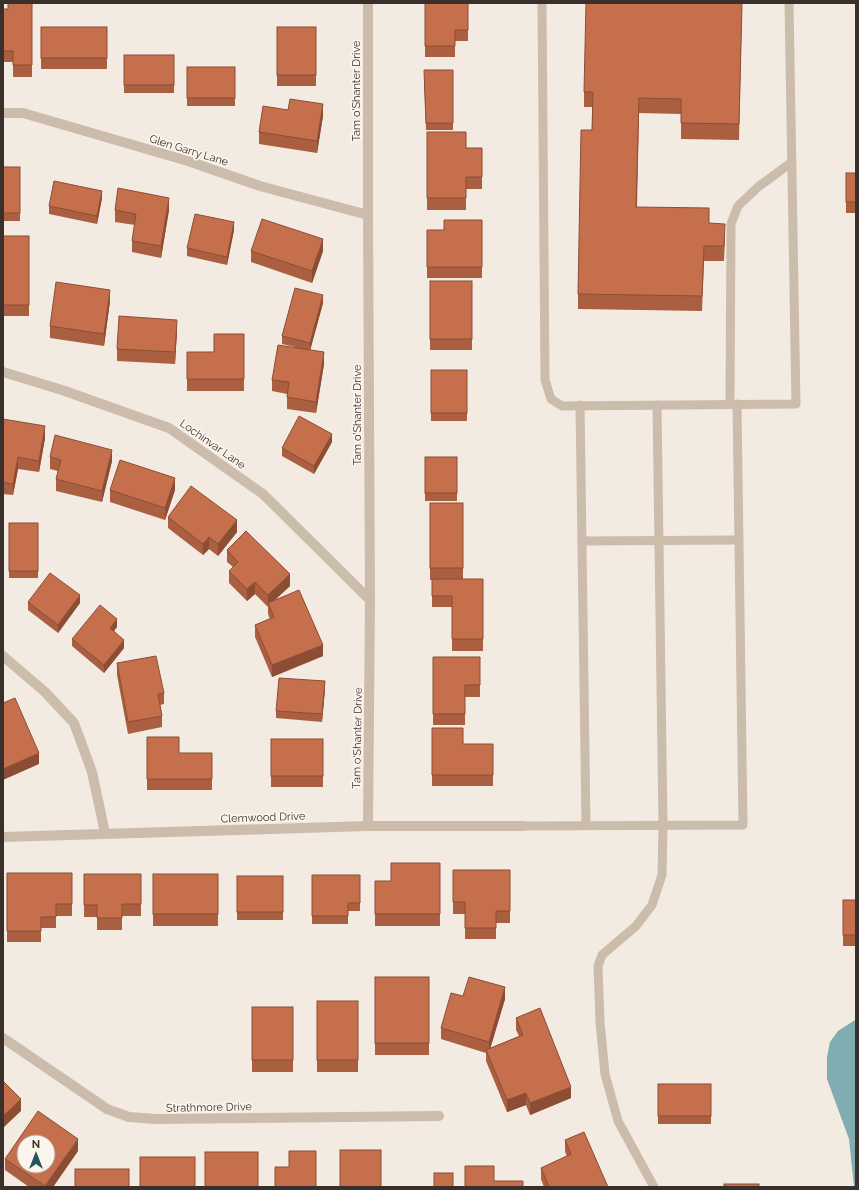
<svg xmlns="http://www.w3.org/2000/svg" width="859" height="1190" font-family="Raleway,sans-serif">
<style>
.water{fill:#7fadb1}
.lines{fill:none;stroke-linecap:round;stroke-linejoin:round}
.service{stroke:#ccbcac;stroke-width:9}
.minor{stroke:#ccbcac;stroke-width:10}
.wall{fill:#aa5f41}
.shaded-wall{fill:#8b4e35}
.building{fill:#c66f4c;stroke:#8b4e35;fill-rule:evenodd}
.labels{text-anchor:middle;stroke-width:3.5;stroke-linejoin:round;paint-order:stroke}
.street-label{font-size:11px;fill:#3a302b;stroke:#fbf5ed}
</style>
<rect width="100%" height="100%" fill="#f3ebe1"/>
<polygon class="water" points="855,1020 856,1020 856,1187 854,1187 849,1139 827,1079 827,1057 830,1042 838,1031"/>
<g class="lines">
<g class="service">
<polyline points="542,3 545,380 551,399 562,406 796,404 789,3"/>
<polyline points="730,404 731,224 738,206 758,187 792,162"/>
<polyline points="580,405 586,825"/>
<polyline points="582,541 739,540"/>
<polyline points="524,826 743,825 737,404"/>
<polyline points="654,1187 618,1121 605,1074 600,1022 598,966 602,955 636,926 652,905 662,875 663,825 657,405"/>
</g>
<g class="minor">
<polyline points="3,113 23,113 188,161 260,186 368,215"/>
<polyline points="3,372 62,390 169,428 263,494 370,600"/>
<polyline points="3,656 45,692 74,723 92,772 105,833"/>
<polyline points="368,826 370,600 368,215 368,3"/>
<polyline points="3,837 368,826 524,826"/>
<polyline points="3,1038 107,1109 129,1117 156,1119 439,1116"/>
</g>
</g>
<g class="wall">
<polygon points="32,3 32,77 13,77 13,62 3,62 3,9 8,9"/>
<polygon points="425,3 468,3 468,41 455,41 455,57 425,57"/>
<polygon points="742,3 739,140 681,139 681,114 639,113 637,207 709,223 725,239 724,261 704,261 702,311 578,309 578,294 592,130 592,107 584,107 584,92"/>
<rect x="41" y="27" width="66" height="42"/>
<rect x="277" y="27" width="39" height="59"/>
<rect x="124" y="55" width="50" height="38"/>
<rect x="187" y="67" width="48" height="39"/>
<polygon points="453,70 453,130 426,130 424,78"/>
<polygon points="323,116 317,153 259,144 259,132"/>
<polygon points="427,132 466,148 482,148 482,189 466,189 466,210 427,210"/>
<rect x="3" y="167" width="17" height="54"/>
<rect x="846" y="173" width="10" height="40"/>
<polygon points="102,198 97,224 49,214 49,206"/>
<polygon points="115,210 169,210 161,258 132,252 132,241 135,225 115,222"/>
<polygon points="482,220 482,278 427,278 427,230 444,230"/>
<polygon points="234,230 227,265 187,256 187,248"/>
<rect x="3" y="236" width="26" height="80"/>
<polygon points="251,251 323,251 312,283 251,262"/>
<rect x="430" y="281" width="42" height="69"/>
<polygon points="110,301 104,346 50,338 50,326"/>
<polygon points="323,303 310,350 324,364 316,413 287,409 287,394 272,391 272,380 295,347 282,344 282,336"/>
<polygon points="177,331 175,364 117,361 117,349"/>
<polygon points="244,334 244,391 187,391 187,352 214,352"/>
<rect x="431" y="370" width="36" height="51"/>
<polygon points="3,419 45,438 39,472 18,469 13,495 3,494"/>
<polygon points="332,442 314,474 282,456 282,448"/>
<polygon points="50,457 112,461 102,502 56,491 56,479 58,471 50,469"/>
<rect x="425" y="457" width="32" height="44"/>
<polygon points="110,490 175,490 165,520 110,502"/>
<polygon points="430,503 463,503 463,579 483,579 483,651 452,651 452,607 432,607 432,580 430,580"/>
<polygon points="168,517 237,532 218,556 209,549 203,555 168,528"/>
<rect x="9" y="523" width="29" height="55"/>
<polygon points="227,550 290,586 275,600 323,656 272,677 255,637 255,625 270,619 268,614 268,606 268,607 255,594 247,601 229,583 229,571 233,567 227,562"/>
<polygon points="28,602 80,603 58,633 28,610"/>
<polygon points="117,627 114,631 124,648 104,673 72,646 72,639"/>
<polygon points="433,657 480,657 480,697 465,697 465,725 433,725"/>
<polygon points="117,663 164,693 164,704 160,705 162,716 162,727 128,734 117,675"/>
<polygon points="325,689 322,722 276,718 276,711"/>
<polygon points="432,728 463,744 493,744 493,786 432,786"/>
<polygon points="147,737 179,753 212,753 212,790 147,790"/>
<rect x="271" y="739" width="52" height="48"/>
<polygon points="440,863 440,926 375,926 375,881 391,881"/>
<polygon points="453,870 510,870 510,923 496,923 496,939 465,939 465,914 453,914"/>
<polygon points="7,873 72,873 72,916 56,916 56,928 41,928 41,942 7,942"/>
<polygon points="84,874 141,874 141,916 122,916 122,930 97,930 97,917 84,917"/>
<rect x="153" y="874" width="65" height="52"/>
<polygon points="312,875 360,875 360,911 348,911 348,924 312,924"/>
<rect x="237" y="876" width="46" height="44"/>
<rect x="843" y="900" width="13" height="46"/>
<rect x="375" y="977" width="54" height="78"/>
<polygon points="463,996 505,999 490,1048 519,1036 516,1030 516,1018 571,1098 530,1115 526,1105 507,1112 486,1061 486,1053 441,1039 441,1028"/>
<rect x="317" y="1001" width="41" height="71"/>
<rect x="252" y="1007" width="41" height="65"/>
<rect x="658" y="1084" width="53" height="40"/>
<polygon points="565,1140 608,1187 544,1187 541,1179 541,1168 567,1156 565,1152"/>
<polygon points="78,1151 53,1187 29,1187 5,1170 5,1159"/>
</g>
<g class="shaded-wall">
<polygon points="323,104 323,116 317,153 317,141"/>
<polygon points="102,191 102,198 97,224 97,216"/>
<polygon points="169,198 169,210 161,258 161,246"/>
<polygon points="234,222 234,230 227,265 227,257"/>
<polygon points="323,239 323,251 312,283 312,271"/>
<polygon points="110,290 110,301 104,346 104,334"/>
<polygon points="323,295 323,303 310,351 310,343"/>
<polygon points="177,320 177,331 175,364 175,352"/>
<polygon points="324,352 324,364 316,413 316,402"/>
<polygon points="45,426 45,438 39,472 39,461"/>
<polygon points="332,434 332,442 314,474 314,466"/>
<polygon points="112,450 112,461 102,502 102,491"/>
<polygon points="18,457 18,469 13,495 13,484"/>
<polygon points="175,478 175,490 165,520 165,508"/>
<polygon points="237,520 237,532 218,556 218,544"/>
<polygon points="209,537 209,549 203,555 203,544"/>
<polygon points="290,574 290,586 269,605 268,603 268,607 268,595"/>
<polygon points="255,582 255,594 247,601 247,589"/>
<polygon points="80,595 80,603 58,633 58,625"/>
<polygon points="117,619 117,627 110,636 110,628"/>
<polygon points="124,640 124,648 104,673 104,665"/>
<polygon points="323,645 323,656 272,677 272,665"/>
<polygon points="325,681 325,689 322,722 322,714"/>
<polygon points="39,753 39,764 3,780 3,769"/>
<polygon points="505,987 505,999 489,1053 489,1042"/>
<polygon points="571,1087 571,1098 530,1115 530,1103"/>
<polygon points="526,1093 526,1105 507,1112 507,1100"/>
<polygon points="21,1099 21,1111 3,1128 3,1116"/>
<polygon points="78,1139 78,1151 53,1187 45,1187"/>
</g>
<g class="building">
<polygon points="8,3 32,3 32,65 13,65 13,51 3,51 3,9 8,9"/>
<polygon points="425,3 468,3 468,30 455,30 455,46 425,46"/>
<polygon points="586,3 742,3 739,124 681,123 681,99 639,98 636,207 709,208 709,223 725,224 724,246 704,246 702,296 578,294 581,130 592,130 593,92 584,92"/>
<rect x="41" y="27" width="66" height="31"/>
<rect x="277" y="27" width="39" height="48"/>
<rect x="124" y="55" width="50" height="30"/>
<rect x="187" y="67" width="48" height="31"/>
<polygon points="424,70 453,70 453,123 426,123"/>
<polygon points="290,99 323,104 317,141 259,132 263,106 288,110"/>
<polygon points="427,132 466,132 466,148 482,148 482,177 466,177 466,198 427,198"/>
<rect x="3" y="167" width="17" height="46"/>
<rect x="846" y="173" width="10" height="29"/>
<polygon points="54,181 102,191 97,216 49,206"/>
<polygon points="118,188 169,198 161,246 132,241 136,214 115,210"/>
<polygon points="195,214 234,222 227,257 187,248"/>
<polygon points="262,219 323,239 312,271 251,251"/>
<polygon points="444,220 482,220 482,267 427,267 427,230 444,230"/>
<rect x="3" y="236" width="26" height="69"/>
<rect x="430" y="281" width="42" height="58"/>
<polygon points="56,282 110,290 104,334 50,326"/>
<polygon points="295,288 323,295 310,343 282,336"/>
<polygon points="119,316 177,320 175,352 117,349"/>
<polygon points="214,334 244,334 244,379 187,379 187,352 214,352"/>
<polygon points="278,345 324,352 316,402 287,397 289,382 272,380"/>
<rect x="431" y="370" width="36" height="43"/>
<polygon points="299,416 332,434 314,466 282,448"/>
<polygon points="3,419 45,426 39,461 18,457 13,484 3,482"/>
<polygon points="55,435 112,450 102,491 56,479 61,460 50,457"/>
<rect x="425" y="457" width="32" height="36"/>
<polygon points="120,460 175,478 165,508 110,490"/>
<polygon points="191,486 237,520 218,544 209,537 203,544 168,517"/>
<rect x="430" y="503" width="33" height="65"/>
<rect x="9" y="523" width="29" height="48"/>
<polygon points="246,531 290,574 268,595 255,582 247,589 229,571 238,562 227,550"/>
<polygon points="50,573 80,595 58,625 28,602"/>
<polygon points="432,579 483,579 483,639 452,639 452,596 432,596"/>
<polygon points="299,590 323,645 272,665 255,625 274,617 268,603"/>
<polygon points="100,605 117,619 110,628 124,640 104,665 72,639"/>
<polygon points="156,656 164,693 158,694 162,716 128,722 117,663"/>
<polygon points="433,657 480,657 480,685 465,685 465,714 433,714"/>
<polygon points="279,678 325,681 322,714 276,711"/>
<polygon points="15,698 39,753 3,769 3,703"/>
<polygon points="432,728 463,728 463,744 493,744 493,775 432,775"/>
<polygon points="147,737 179,737 179,753 212,753 212,779 147,779"/>
<rect x="271" y="739" width="52" height="37"/>
<polygon points="391,863 440,863 440,914 375,914 375,881 391,881"/>
<polygon points="453,870 510,870 510,911 496,911 496,928 465,928 465,902 453,902"/>
<polygon points="7,873 72,873 72,904 56,904 56,917 41,917 41,931 7,931"/>
<polygon points="84,874 141,874 141,904 122,904 122,918 97,918 97,905 84,905"/>
<rect x="153" y="874" width="65" height="40"/>
<polygon points="312,875 360,875 360,903 348,903 348,916 312,916"/>
<rect x="237" y="876" width="46" height="36"/>
<rect x="843" y="900" width="13" height="35"/>
<rect x="375" y="977" width="54" height="66"/>
<polygon points="469,977 505,987 489,1042 441,1028 451,993 463,996"/>
<rect x="317" y="1001" width="41" height="59"/>
<rect x="252" y="1007" width="41" height="53"/>
<polygon points="540,1008 571,1087 530,1103 526,1093 507,1100 486,1050 523,1035 516,1018"/>
<polygon points="3,1081 21,1099 3,1116"/>
<rect x="658" y="1084" width="53" height="32"/>
<path d="M38,1111L78,1139L45,1186L5,1159ZM24,1142H48V1166H24Z"/>
<polygon points="584,1132 608,1187 549,1187 541,1168 571,1154 565,1140"/>
<rect x="340" y="1150" width="41" height="37"/>
<polygon points="289,1151 316,1151 316,1187 275,1187 275,1167 289,1167"/>
<rect x="205" y="1152" width="53" height="35"/>
<rect x="140" y="1157" width="55" height="30"/>
<polygon points="465,1166 494,1166 494,1181 523,1181 523,1187 465,1187"/>
<rect x="75" y="1169" width="54" height="18"/>
<rect x="434" y="1173" width="19" height="14"/>
<rect x="724" y="1184" width="35" height="3"/>
</g>
<g class="labels">
<g class="street-label">
<text transform="translate(356 91) rotate(-90)" y="4">Tam o'Shanter Drive</text>
<text transform="translate(189 150) rotate(17)" y="4">Glen Garry Lane</text>
<text transform="translate(357 415) rotate(-90)" y="4">Tam o'Shanter Drive</text>
<text transform="translate(213 444) rotate(35)" y="4">Lochinvar Lane</text>
<text transform="translate(357 738) rotate(-89)" y="4">Tam o'Shanter Drive</text>
<text transform="translate(263 817) rotate(-2)" y="4">Clemwood Drive</text>
<text transform="translate(209 1107) rotate(-1)" y="4">Strathmore Drive</text>
</g>
</g>
<rect width="859" height="1190" fill="none" stroke="#3a302b" stroke-width="8"/>
<g transform="translate(36 1154)"><circle r="19" fill="#fbf5ed" stroke="#aea69f"/>
<path d="M0-3L7 15L0 10L-7 15Z" fill="#20565c"/>
<text y="-6" font-size="11" font-weight="bold" text-anchor="middle" fill="#3a302b">N</text>
</g>
</svg>
